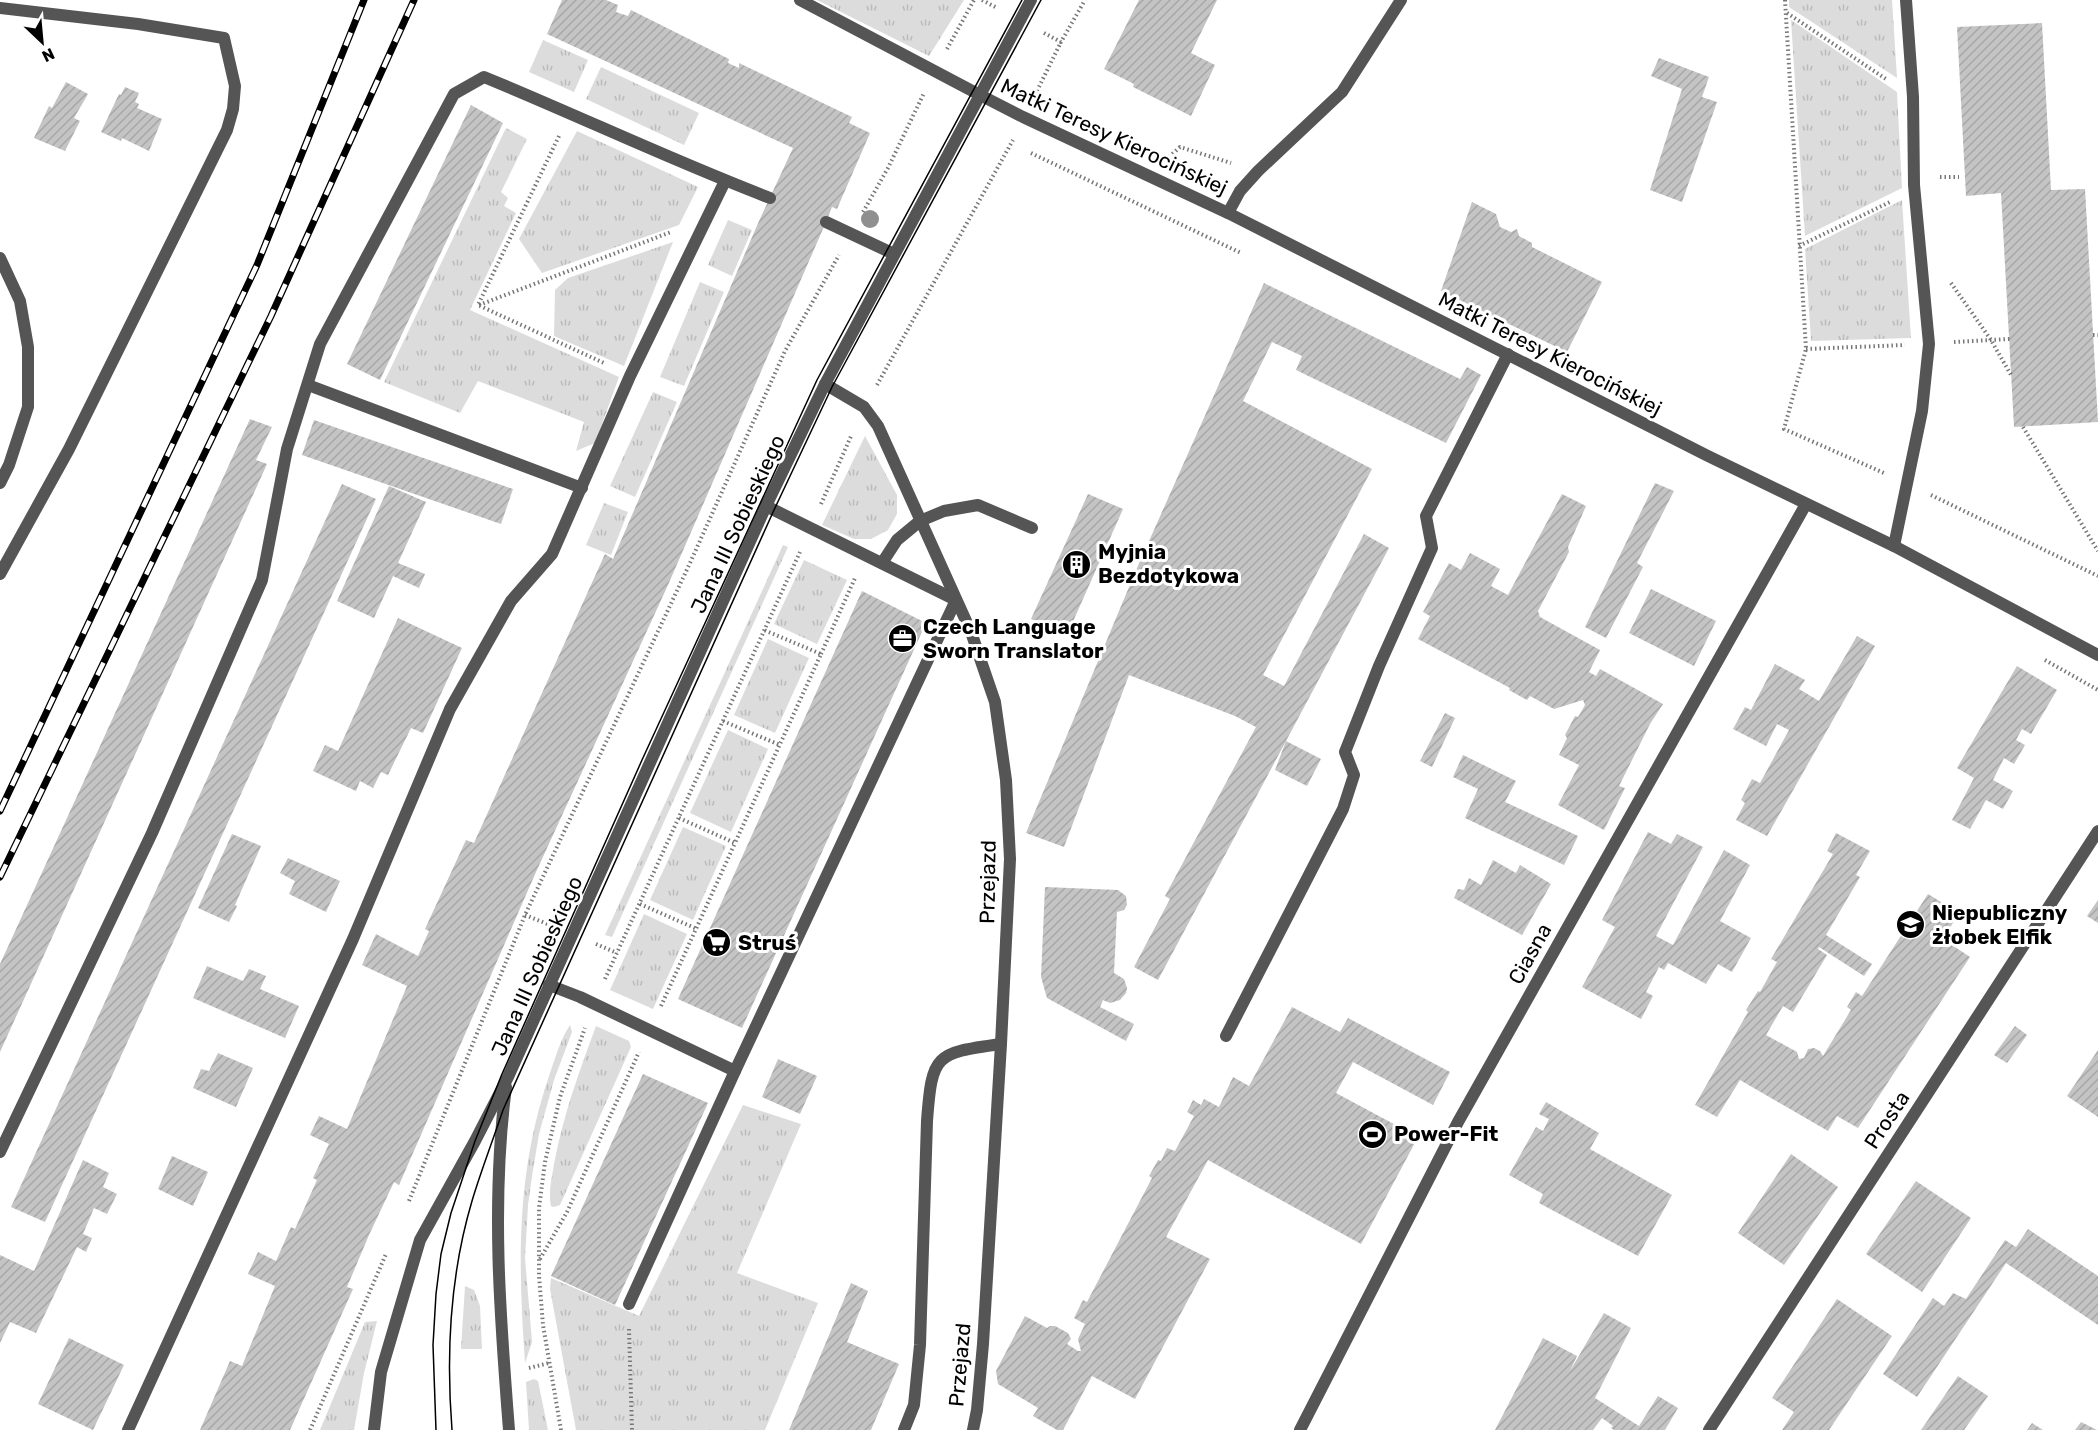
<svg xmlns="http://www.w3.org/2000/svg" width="2098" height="1430" font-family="Rubik,sans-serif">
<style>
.grass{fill:url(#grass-tufts)}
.building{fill:url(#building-hatch)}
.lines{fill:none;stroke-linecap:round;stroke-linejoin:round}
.path{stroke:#777;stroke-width:4;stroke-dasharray:1.5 3;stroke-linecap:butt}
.service{stroke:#555;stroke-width:12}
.minor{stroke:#555;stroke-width:12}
.tertiary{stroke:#555;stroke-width:12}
.tram{stroke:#000;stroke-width:1.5}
.rail-casing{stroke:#000;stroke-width:7}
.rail{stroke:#fff;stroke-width:4.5;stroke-dasharray:14;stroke-linecap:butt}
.tree{fill:#8f8f8f}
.labels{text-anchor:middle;stroke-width:6;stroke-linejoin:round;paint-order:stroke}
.street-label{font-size:21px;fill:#000;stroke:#fff}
.poi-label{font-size:21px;font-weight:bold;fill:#000;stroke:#fff;text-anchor:start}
</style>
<defs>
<pattern id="grass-tufts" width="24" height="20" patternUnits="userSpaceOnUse" patternTransform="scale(1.5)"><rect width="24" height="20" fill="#dcdcdc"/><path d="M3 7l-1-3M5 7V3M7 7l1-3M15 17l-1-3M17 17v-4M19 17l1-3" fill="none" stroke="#bbb"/></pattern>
<pattern id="building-hatch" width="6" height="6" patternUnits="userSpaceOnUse" patternTransform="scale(1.5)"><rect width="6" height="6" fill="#c4c4c4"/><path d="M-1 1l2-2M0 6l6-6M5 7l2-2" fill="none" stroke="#a7a7a7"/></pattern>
</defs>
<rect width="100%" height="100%" fill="#fff"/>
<g class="grass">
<polygon points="817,0 964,0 929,56"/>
<polygon points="1789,0 1892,0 1897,78 1789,7"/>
<polygon points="1791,20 1897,92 1902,188 1805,236"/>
<polygon points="543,40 588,60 574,92 529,72"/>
<polygon points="601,67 699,113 684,145 586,99"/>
<polygon points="506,128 527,139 501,192 508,198 504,206 516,213 470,310 619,377 595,443 576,451 584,422 478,381 460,413 384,382"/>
<polygon points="577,131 698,187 679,225 542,273 519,239"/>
<polygon points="1902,200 1911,338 1811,341 1805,249"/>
<polygon points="728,220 752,230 732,276 708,265"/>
<polygon points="673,242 624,366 554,336 555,290 568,278"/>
<polygon points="700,282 724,292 684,386 660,377"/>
<polygon points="653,392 677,402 635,497 610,486"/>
<polygon points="865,436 897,495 897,514 888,530 871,539 854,539 822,525"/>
<polygon points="604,503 628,512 611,555 586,545"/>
<polygon points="783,545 788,547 612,937 605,935"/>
<polygon points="804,560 847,580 817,644 774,624"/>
<polygon points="768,639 809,658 775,733 734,715"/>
<polygon points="728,730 768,749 731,832 690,813"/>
<polygon points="683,827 726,846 693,920 650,900"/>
<polygon points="644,914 687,934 653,1009 610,990"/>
<path d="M570,1025L572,1032L554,1080L539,1134L532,1176L528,1205L525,1258L532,1342L525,1363C518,1263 516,1173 549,1076C555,1059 560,1040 570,1025Z"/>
<path d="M596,1026L629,1041L631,1047L560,1205L554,1207L551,1206C548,1192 552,1178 554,1164C563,1116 579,1072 596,1026Z"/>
<polygon points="743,1105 801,1124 737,1273 818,1303 765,1430 576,1430 550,1289 551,1278 639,1316"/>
<polygon points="465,1286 474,1290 480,1306 482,1349 461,1349"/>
<polygon points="377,1321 364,1373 354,1430 320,1430 365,1322"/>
<polygon points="534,1379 538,1381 548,1430 529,1430 526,1382"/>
</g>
<g class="building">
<polygon points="562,0 606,0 618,5 616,12 628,16 631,10 729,59 728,63 739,68 739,63 852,117 849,123 870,133 837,209 832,207 826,222 668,585 536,872 399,1185 394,1182 369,1235 347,1287 353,1289 290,1430 200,1430 230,1361 242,1366 275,1286 248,1274 258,1252 276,1261 291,1227 295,1229 317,1180 313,1178 329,1144 310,1135 319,1116 347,1129 407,986 362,965 376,934 418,956 429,931 425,929 466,840 474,843 605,554 613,559 759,221 793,148 547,34"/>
<polygon points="1139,0 1217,0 1191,53 1215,65 1191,116 1133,87 1134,84 1104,69"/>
<polygon points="2042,23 2051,190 2085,189 2098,422 2014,427 2001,193 1966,196 1957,27"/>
<polygon points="1659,58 1709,77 1702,97 1717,102 1682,202 1650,190 1682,89 1651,76"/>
<polygon points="66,82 88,94 74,118 80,121 65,151 34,138 49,106 52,108"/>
<polygon points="125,87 139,93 135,102 139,104 137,108 162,119 149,151 122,138 121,141 101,132 119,94 121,95"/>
<polygon points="471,105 503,123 380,380 347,364"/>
<polygon points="1472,202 1496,214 1500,227 1511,232 1517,229 1519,236 1532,243 1532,247 1602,282 1567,352 1441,291"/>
<polygon points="1264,283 1460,379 1467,367 1481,375 1446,443 1296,370 1302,356 1272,342 1243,401 1372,469 1263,675 1284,686 1364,534 1389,548 1286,741 1321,759 1307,786 1275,770 1286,741 1158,980 1134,967 1170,899 1165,896 1256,727 1235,716 1129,675 1064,847 1026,833 1137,568"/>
<polygon points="250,419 272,427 256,460 267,464 0,1052 0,964"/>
<polygon points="314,420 513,489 501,524 302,455"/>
<polygon points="1655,483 1674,491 1637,563 1643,567 1606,638 1585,627"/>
<polygon points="342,484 376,499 45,1222 11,1207"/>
<polygon points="389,486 426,502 398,563 425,574 419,588 393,576 374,618 337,601"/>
<polygon points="1088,494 1123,509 1067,635 1031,619"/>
<polygon points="1562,494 1586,506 1568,547 1569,552 1538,611 1540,617 1600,650 1589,672 1596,676 1600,669 1663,704 1650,724 1619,786 1625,788 1604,830 1558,805 1579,765 1559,755 1567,738 1565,735 1575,716 1578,717 1585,705 1583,700 1554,709 1530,696 1527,700 1509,690 1510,688 1418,639 1430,616 1423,612 1449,563 1461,570 1470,553 1500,569 1491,586 1508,595"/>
<polygon points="1651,589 1716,621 1694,666 1629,633"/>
<polygon points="862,591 926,623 742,1028 678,999"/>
<polygon points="398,618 462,648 423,733 411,728 388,775 381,772 373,788 360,781 356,791 313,771 325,745 338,751"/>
<polygon points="1857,636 1875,646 1767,836 1736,820 1745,803 1741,800 1752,779 1760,783 1789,730 1777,724 1766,746 1733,729 1745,707 1751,710 1775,664 1805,680 1799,689 1819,701"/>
<polygon points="2017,666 2057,690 2031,734 2022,729 2016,740 2025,745 2014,764 2004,758 1993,780 2013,791 2003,809 1986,800 1970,829 1952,820 1974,778 1957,768"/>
<polygon points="1445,713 1455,718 1432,767 1420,761"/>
<polygon points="1463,755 1516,781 1505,802 1578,836 1564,865 1465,818 1478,789 1453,777"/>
<polygon points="1648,832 1671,844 1677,834 1703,847 1656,936 1673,945 1724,850 1750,865 1720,921 1751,938 1732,972 1718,964 1706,984 1668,963 1664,970 1659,967 1646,992 1653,996 1641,1019 1582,987 1615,927 1602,920"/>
<polygon points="1836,833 1870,851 1856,875 1860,877 1826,935 1872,964 1864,976 1819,947 1818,949 1827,955 1793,1012 1783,1006 1766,1035 1797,1052 1799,1059 1804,1058 1808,1049 1814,1048 1820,1051 1823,1056 1851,1010 1847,1007 1856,992 1862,996 1928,894 1959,913 1943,939 1970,957 1858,1128 1837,1116 1828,1131 1740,1080 1717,1117 1695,1105 1748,1012 1746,1010 1758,991 1760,992 1777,962 1771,959 1833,854 1827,851"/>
<polygon points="232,834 261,846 235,905 237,906 229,922 198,908"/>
<polygon points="288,858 340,881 326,912 289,894 295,881 280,873"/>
<polygon points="1493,860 1516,873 1520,865 1551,884 1522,935 1454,898 1458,889 1464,890 1469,878 1481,885"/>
<polygon points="1045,887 1118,890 1126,896 1127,905 1124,910 1117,912 1114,973 1124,979 1127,988 1126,993 1120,1000 1110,1003 1103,1000 1100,1007 1134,1024 1126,1041 1047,998 1041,977"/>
<polygon points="2098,900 2098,923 2087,916"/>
<polygon points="207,966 243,981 249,969 266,976 260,989 299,1006 285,1038 193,998"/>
<polygon points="1292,1007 1340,1032 1348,1018 1450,1072 1433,1105 1353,1062 1336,1093 1418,1137 1361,1244 1208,1160 1166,1237 1210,1259 1135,1399 1092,1376 1063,1430 1057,1430 1033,1416 1038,1408 998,1384 996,1371 1025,1316 1047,1328 1050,1326 1055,1326 1068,1333 1071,1339 1067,1344 1078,1351 1081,1351 1078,1339 1085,1324 1074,1318 1083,1300 1087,1302 1152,1178 1149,1176 1158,1160 1161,1161 1167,1148 1175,1151 1194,1116 1187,1112 1193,1100 1201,1105 1204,1099 1219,1107 1233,1077 1249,1086"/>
<polygon points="2015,1026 2027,1035 2007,1063 1994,1055"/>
<polygon points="2098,1050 2098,1117 2067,1096"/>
<polygon points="218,1053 253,1068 236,1107 193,1088 201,1069 209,1071"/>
<polygon points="778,1059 817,1076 800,1114 762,1097"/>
<polygon points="643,1074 708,1103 615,1305 551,1276"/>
<polygon points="1546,1102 1599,1133 1590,1149 1672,1195 1638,1256 1539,1203 1543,1194 1509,1175 1536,1127 1543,1131 1549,1119 1539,1114"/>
<polygon points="1791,1154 1838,1187 1784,1265 1738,1233"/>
<polygon points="172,1156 208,1172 193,1206 158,1189"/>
<polygon points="83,1160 109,1173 103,1187 117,1194 107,1214 94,1208 83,1234 92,1238 86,1252 77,1247 36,1333 10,1322 0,1343 0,1255 34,1271"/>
<polygon points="1916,1181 1971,1218 1922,1292 1866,1254"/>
<polygon points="2028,1229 2098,1276 2098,1325 2006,1263 1917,1397 1883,1374 1933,1298 1944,1306 1953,1293 1966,1299 2005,1240 2016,1247"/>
<polygon points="851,1283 868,1291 847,1342 899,1364 871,1430 789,1430"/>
<polygon points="1837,1299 1892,1336 1829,1430 1782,1430 1794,1412 1772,1398"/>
<polygon points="1604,1313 1631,1328 1595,1398 1639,1426 1658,1396 1678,1408 1665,1430 1614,1430 1611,1428 1613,1426 1602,1418 1593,1430 1495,1430 1543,1338 1577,1356 1570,1371"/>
<polygon points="69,1338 124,1365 93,1430 38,1404"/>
<polygon points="1958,1376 1988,1396 1964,1430 1921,1430"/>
<polygon points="2081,1422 2097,1430 2075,1430"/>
<polygon points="2032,1423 2043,1430 2027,1430"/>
</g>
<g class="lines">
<g class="path">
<polyline points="982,0 997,8"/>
<polyline points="1785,0 1806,349 1784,429 1884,473"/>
<polyline points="1787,13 1886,79"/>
<polyline points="1044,33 1061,42 1085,0"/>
<polyline points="947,49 974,0"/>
<polyline points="1035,95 1061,42"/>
<polyline points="559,136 478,305 606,364"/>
<polyline points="1031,153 1241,253"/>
<polyline points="1169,157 1180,147 1231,163"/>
<polyline points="1940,177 1959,177"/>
<polyline points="863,212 888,168 924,93"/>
<polyline points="1799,246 1890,202"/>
<polyline points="1951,283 1991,340 2011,375"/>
<polyline points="479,305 671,232"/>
<polyline points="2093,335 2098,335"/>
<polyline points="1954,342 2010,339"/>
<polyline points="1806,349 1905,345"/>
<polyline points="877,385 1013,140"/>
<polyline points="2023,427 2098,551"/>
<polyline points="1931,495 2098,576"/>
<polyline points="821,504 852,434"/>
<polyline points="821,654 855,578"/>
<polyline points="2045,660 2098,690"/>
<polyline points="723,721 780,745"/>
<polyline points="679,818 735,843 821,654 764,630"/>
<polyline points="640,904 697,929"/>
<polyline points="525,915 550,925"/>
<polyline points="596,944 617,953"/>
<polyline points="605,979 800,552"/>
<polyline points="661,1006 735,843"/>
<polyline points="409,1201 525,915 690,563 785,351 839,255"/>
<polyline points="540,1259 567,1212 639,1052"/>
<polyline points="629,1329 632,1430"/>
<polyline points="529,1368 549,1363"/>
<polyline points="310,1430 386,1254"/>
<polyline points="561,1430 543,1325 539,1276 539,1208 545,1162 560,1097 585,1028"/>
</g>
<g class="service">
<polyline points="800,0 980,95"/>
<polyline points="0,8 138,24 224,38 235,86 233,109 227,130 69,449 0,574"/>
<polyline points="1228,213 1240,191 1258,171 1342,92 1401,0"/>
<polyline points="826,222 894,254"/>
<polyline points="0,258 20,301 28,347 28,407 9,465 0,483"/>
<polyline points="308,385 582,488"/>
<polyline points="1894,546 1922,411 1929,344 1914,185 1913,97 1906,0"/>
<polyline points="882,563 897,540 920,521 944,511 978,505 1032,528"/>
<polyline points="549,985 580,997 735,1071"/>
<polyline points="1226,1036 1343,809 1354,775 1345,752 1379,666 1432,548 1426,516 1508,354"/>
<path d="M0,1152L152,833L262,580L287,449L320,344L454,94L484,77C579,116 673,161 770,198"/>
<polyline points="629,1304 735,1071 956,600 766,506"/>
<polyline points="128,1430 353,939 450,709 511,601 552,554 630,376 725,181"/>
<path d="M904,1430L914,1405L920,1345L927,1121C932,1054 935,1053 1001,1044"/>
</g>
<g class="minor">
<polyline points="980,95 1023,117 1228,213 1708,456 1894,546 2098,655"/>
<polyline points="825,384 864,407 878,426 971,632 995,702 1006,780 1010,859 1001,1044 983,1344 977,1410 973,1430"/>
<polyline points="1300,1430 1458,1122 1806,504"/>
<polyline points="1709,1430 2098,831"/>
</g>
<g class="tertiary">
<path d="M506,1087C491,1201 500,1316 509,1430"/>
<polyline points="374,1430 381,1372 420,1240 475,1141 508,1077 766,506 825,384 1031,0"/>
</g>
<g class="tram">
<polyline points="436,1430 433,1345 436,1294 441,1254 451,1213 475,1141 502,1074 642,760 817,380 1022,0"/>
<path d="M452,1430C446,1354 450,1275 472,1201C481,1171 493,1140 503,1110L774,510L832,387L1041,0"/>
</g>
<defs>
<g id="rail">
<polyline points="0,811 257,265 364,0"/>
<polyline points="0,877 271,316 414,0"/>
</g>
</defs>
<use href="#rail" class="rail-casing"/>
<use href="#rail" class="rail"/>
</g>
<circle class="tree" cx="870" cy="219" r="9"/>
<defs>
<symbol id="building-disc" viewBox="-11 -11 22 22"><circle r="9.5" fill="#000" stroke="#fff"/><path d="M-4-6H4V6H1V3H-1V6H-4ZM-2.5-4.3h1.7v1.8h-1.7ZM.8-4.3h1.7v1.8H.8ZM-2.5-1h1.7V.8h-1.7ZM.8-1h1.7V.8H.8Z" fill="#fff"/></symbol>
<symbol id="office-disc" viewBox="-11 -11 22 22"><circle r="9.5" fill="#000" stroke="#fff"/><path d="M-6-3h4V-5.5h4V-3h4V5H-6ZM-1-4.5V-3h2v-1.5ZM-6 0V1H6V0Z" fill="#fff"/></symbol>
<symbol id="school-disc" viewBox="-11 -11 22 22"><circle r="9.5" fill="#000" stroke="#fff"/><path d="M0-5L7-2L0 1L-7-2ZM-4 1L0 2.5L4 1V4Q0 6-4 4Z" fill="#fff"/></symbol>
<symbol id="supermarket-disc" viewBox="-11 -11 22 22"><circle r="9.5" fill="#000" stroke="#fff"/><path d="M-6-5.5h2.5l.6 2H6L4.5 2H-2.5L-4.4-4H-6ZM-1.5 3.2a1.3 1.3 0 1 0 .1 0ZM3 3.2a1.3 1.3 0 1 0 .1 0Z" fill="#fff"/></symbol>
<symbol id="stadium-disc" viewBox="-11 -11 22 22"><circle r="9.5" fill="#000" stroke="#fff"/><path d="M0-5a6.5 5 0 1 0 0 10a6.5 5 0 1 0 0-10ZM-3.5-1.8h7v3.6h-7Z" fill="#fff"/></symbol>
</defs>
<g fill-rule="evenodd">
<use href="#building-disc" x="1060" y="548" width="33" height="33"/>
<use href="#office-disc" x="886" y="622" width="33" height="33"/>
<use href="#school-disc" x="1894" y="908" width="33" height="33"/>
<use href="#supermarket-disc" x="700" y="926" width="33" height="33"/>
<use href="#stadium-disc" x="1356" y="1118" width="33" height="33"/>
</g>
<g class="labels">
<g class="street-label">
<text transform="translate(1114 137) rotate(25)" y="7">Matki Teresy Kierocińskiej</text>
<text transform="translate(1550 354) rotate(27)" y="7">Matki Teresy Kierocińskiej</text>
<text transform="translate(738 524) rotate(-65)" y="7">Jana III Sobieskiego</text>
<text transform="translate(988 882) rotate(-89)" y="7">Przejazd</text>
<text transform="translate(1530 954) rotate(-61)" y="7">Ciasna</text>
<text transform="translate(537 966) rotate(-66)" y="7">Jana III Sobieskiego</text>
<text transform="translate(1887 1120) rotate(-57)" y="7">Prosta</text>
<text transform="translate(960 1365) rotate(-85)" y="7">Przejazd</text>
</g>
<g class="poi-label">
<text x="1098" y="559">Myjnia<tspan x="1098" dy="24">Bezdotykowa</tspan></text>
<text x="923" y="634">Czech Language<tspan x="923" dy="24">Sworn Translator</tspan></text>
<text x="1932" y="920">Niepubliczny<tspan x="1932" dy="24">żłobek Elfik</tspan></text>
<text x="738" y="950">Struś</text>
<text x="1394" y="1141">Power-Fit</text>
</g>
</g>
<g transform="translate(42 42) rotate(154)" stroke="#ffffff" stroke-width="4.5" paint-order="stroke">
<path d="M0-4.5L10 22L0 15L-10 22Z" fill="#000000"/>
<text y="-9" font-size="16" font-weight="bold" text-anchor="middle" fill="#000000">N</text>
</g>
</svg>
